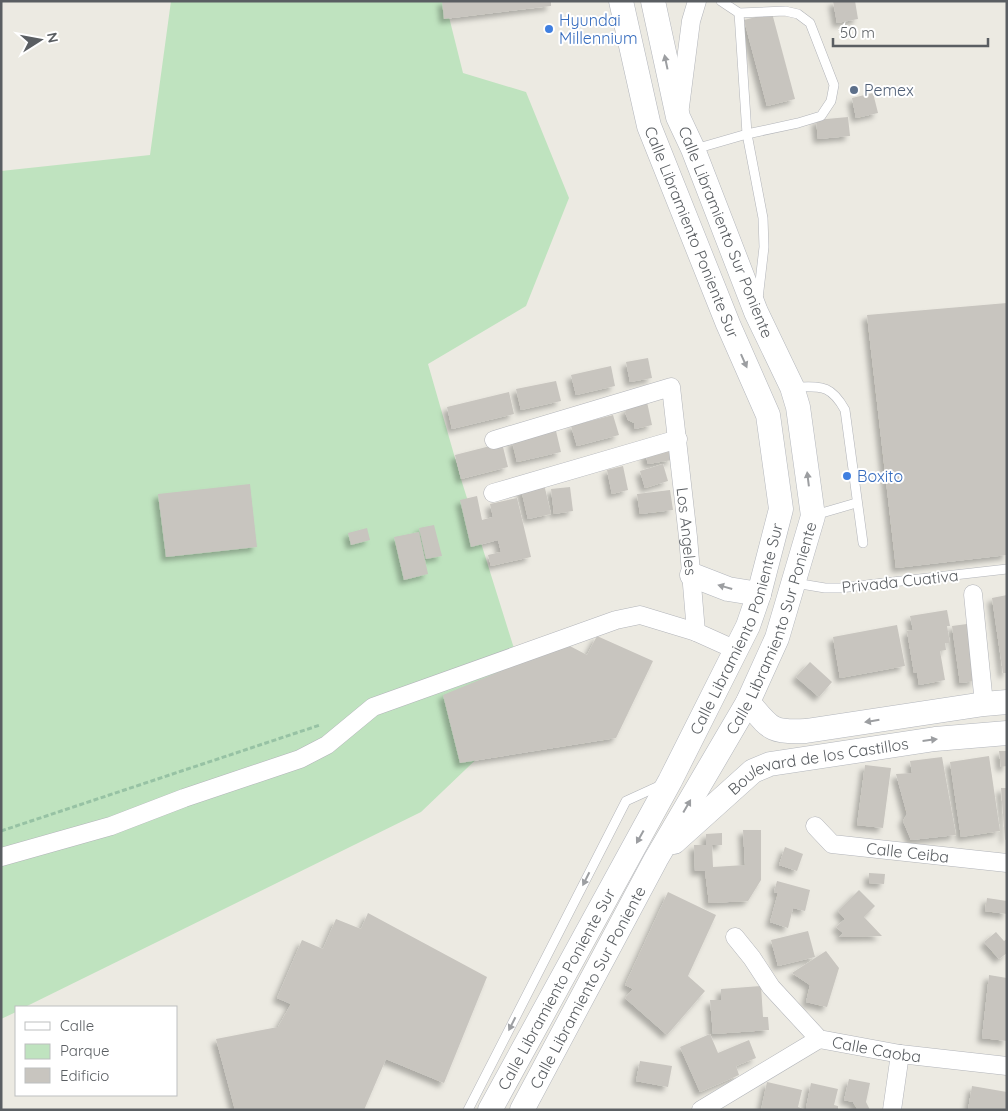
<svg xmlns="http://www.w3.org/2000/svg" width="1008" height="1111" font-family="Quicksand,sans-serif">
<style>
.green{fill:#bfe3bf}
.building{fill:#c8c5bf;filter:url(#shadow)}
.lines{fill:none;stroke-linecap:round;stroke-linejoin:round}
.lane-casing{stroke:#b2b4b9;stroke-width:10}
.street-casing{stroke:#b2b4b9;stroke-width:19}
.secondary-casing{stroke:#b3b6bc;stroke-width:25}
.path{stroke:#97c2a4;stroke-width:3;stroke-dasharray:5 2.5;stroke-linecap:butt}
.lane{stroke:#fff;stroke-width:9}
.street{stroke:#fff;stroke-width:18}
.secondary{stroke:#fff;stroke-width:24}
.oneway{fill:#9c9ea1}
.shop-dot{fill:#3f7fe0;stroke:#fff;stroke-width:2}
.service-dot{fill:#5c6f8a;stroke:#fff;stroke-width:2}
.labels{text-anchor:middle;stroke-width:4;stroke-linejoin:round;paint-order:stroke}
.shop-label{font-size:16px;fill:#366cbe;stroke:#fff;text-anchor:start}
.service-label{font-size:16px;fill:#4e5e75;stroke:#fff;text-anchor:start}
.street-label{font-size:16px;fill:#5a5e62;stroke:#fff}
</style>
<defs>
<filter id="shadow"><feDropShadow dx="-4.5" dy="4.5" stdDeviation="2.5" flood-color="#0004"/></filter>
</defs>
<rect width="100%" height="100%" fill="#eceae2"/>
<polygon class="green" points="171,1 445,1 463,73 526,92 569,198 526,306 428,364 461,479 532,706 421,812 25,1007 16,1007 16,1012 1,1019 1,171 150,155"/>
<g class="building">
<polygon points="442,1 551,1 551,6 444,19"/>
<polygon points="833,1 855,1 858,19 837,23"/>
<polygon points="772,13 795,99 767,106 744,20"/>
<polygon points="873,93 878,113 856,118 852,98"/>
<polygon points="848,117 850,136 818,139 816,120"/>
<polygon points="1007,303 1007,555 896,568 867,315"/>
<polygon points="648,358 652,378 630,382 626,362"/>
<polygon points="611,366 615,386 576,395 571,375"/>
<polygon points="556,381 561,401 521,410 516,389"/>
<polygon points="509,392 514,414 452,429 447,407"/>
<polygon points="647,402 652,425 635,429 634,423 628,420 625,412 628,408"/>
<polygon points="613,415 619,435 577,446 571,426"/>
<polygon points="556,431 561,452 517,462 512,441"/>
<polygon points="502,443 508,467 461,479 455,455"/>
<polygon points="669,448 672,460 648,464 645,453"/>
<polygon points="663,464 668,481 645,488 640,471"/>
<polygon points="623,466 628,490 612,494 607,470"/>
<polygon points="250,484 257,547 166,557 158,494"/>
<polygon points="544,484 551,514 528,519 521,489"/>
<polygon points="570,487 573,511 554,514 551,489"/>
<polygon points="670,490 673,510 640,514 637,494"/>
<polygon points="477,496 482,520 493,517 490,504 517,498 531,557 491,566 488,555 501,552 498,540 471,547 460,500"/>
<polygon points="434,525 442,556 426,559 419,528"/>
<polygon points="367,528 370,540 351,545 348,533"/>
<polygon points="419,532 428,574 404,580 394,537"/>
<polygon points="1007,595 1007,673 1003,673 992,598"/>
<polygon points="947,610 950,626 947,626 950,643 945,643 946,650 940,651 945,680 919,685 917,672 914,673 907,631 913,630 910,616"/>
<polygon points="967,624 975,681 960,683 952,626"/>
<polygon points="897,625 905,666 840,678 833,637"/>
<polygon points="597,636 653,661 616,738 460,763 443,695 566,644 587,655"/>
<polygon points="810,662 832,682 819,697 796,677"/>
<polygon points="999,751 1007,751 1007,766 1001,767"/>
<polygon points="989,756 1000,831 961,837 950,762"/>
<polygon points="942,757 956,835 911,840 903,821 907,814 896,774 912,773 910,761"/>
<polygon points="865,765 891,768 883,828 857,825"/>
<polygon points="1001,788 1007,788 1007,839 1005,840"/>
<polygon points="743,830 761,830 761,880 748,901 709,903 705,871 695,871 694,845 706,845 706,834 722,833 722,845 712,845 713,867 745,865"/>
<polygon points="785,847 803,854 797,871 779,865"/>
<polygon points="869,873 885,874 884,884 869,883"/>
<polygon points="777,881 810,890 805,911 793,908 788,928 770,922 778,893 774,892"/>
<polygon points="859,890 875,906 864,917 882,936 839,937 843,933 836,927 845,919 838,911"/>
<polygon points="668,892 716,915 688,976 705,991 667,1035 625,998 633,989 625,985"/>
<polygon points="987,898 1007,901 1007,914 985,911"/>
<polygon points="368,913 487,977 444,1083 386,1059 364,1110 235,1110 216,1039 278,1027 291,1004 277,998 302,940 323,949 336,919 361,929"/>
<polygon points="808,931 815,957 778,966 771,940"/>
<polygon points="996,932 1004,941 1007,939 1007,953 999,959 984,942"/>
<polygon points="826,951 839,968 827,1007 806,1002 810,985 792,973"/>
<polygon points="989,975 1007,978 1007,1041 982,1038"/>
<polygon points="761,986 763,1017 768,1017 769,1030 713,1034 710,1000 721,1000 721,989"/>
<polygon points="710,1034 718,1053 749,1040 756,1058 736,1066 739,1075 700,1092 680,1047"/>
<polygon points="640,1061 672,1066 668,1087 636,1081"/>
<polygon points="849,1079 870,1083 866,1102 870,1110 858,1110 853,1102 844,1100"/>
<polygon points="767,1082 802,1090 798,1107 806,1110 761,1110"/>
<polygon points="811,1083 838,1089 834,1105 838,1106 838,1110 814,1110 806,1108"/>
<polygon points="972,1086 1007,1092 1007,1110 968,1110"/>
</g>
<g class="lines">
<defs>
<g id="lane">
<polyline points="739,13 747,134 763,218 764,247 758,299"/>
<polyline points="695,149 747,134 798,123 821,116 831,101 834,85 810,23 798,14 785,11 739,13 721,1"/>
<path d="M792,387C820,387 830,383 845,410L863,543"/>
<polyline points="815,515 856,503"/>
<polyline points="795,583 825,588 840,588 1007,569"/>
<polyline points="468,1110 626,801 661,785"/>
</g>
<g id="street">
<polyline points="680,107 691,21 697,1"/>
<path id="s1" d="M494,440L671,387L688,537L696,632"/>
<polyline points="493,493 678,439"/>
<polyline points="973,594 984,704"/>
<path id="s2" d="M815,826L832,844L1007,863"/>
<polyline points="1,857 111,826 184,798 300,759 327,745 373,707 616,620 640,615 696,632 736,650"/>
<path id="s3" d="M735,937L752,958L771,987L819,1039L900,1054L1007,1066"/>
<polyline points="701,1110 819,1039"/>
<polyline points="892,1110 900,1054"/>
</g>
<g id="secondary">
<polyline points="692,575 728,589 759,594"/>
<path d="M748,702C770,728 770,733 806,731L984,704L1007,702"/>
<path id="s4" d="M674,842L753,771L770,764L935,739L1007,733"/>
<path id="s5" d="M490,1110L670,781L748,626L759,594L781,509L768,415L728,324L649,126L621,1"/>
<path id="s6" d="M522,1110L656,859L748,702L777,638L813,516L798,407L792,387L756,312L693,149L678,117L653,1"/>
</g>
</defs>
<use href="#lane" class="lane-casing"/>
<use href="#street" class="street-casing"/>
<use href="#secondary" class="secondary-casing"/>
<polyline class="path" points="1,831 320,725"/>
<use href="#lane" class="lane"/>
<use href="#street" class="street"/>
<use href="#secondary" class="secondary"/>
</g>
<defs><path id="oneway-solid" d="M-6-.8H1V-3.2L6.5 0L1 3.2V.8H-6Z" transform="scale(1.25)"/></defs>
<g class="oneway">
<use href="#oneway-solid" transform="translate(666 62) rotate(-102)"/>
<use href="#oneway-solid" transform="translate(744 361) rotate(66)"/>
<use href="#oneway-solid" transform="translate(808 479) rotate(-97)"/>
<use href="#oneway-solid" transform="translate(725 587) rotate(-164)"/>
<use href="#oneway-solid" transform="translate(872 721) rotate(171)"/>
<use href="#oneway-solid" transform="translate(930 740) rotate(-7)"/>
<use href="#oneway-solid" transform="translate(687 806) rotate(-60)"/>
<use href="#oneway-solid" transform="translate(640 837) rotate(119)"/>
<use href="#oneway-solid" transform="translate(586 879) rotate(117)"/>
<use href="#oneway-solid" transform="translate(512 1024) rotate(117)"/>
</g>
<g class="shop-dot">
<circle cx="549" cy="29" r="5"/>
<circle cx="847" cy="476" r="5"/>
</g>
<circle class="service-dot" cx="854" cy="90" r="5"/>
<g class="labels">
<g class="shop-label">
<text x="559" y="26">Hyundai<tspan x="559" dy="18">Millennium</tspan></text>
<text x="857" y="482">Boxito</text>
</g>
<g class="service-label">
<text x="864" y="96">Pemex</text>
</g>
<g class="street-label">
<text transform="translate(692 232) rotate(68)" y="6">Calle Libramiento Poniente Sur</text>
<text transform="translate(726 232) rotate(68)" y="6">Calle Libramiento Sur Poniente</text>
<text dy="6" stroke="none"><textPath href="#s1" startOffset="330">Los Angeles</textPath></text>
<text transform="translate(900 581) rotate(-6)" y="6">Privada Cuativa</text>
<text dy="6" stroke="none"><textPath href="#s5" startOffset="542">Calle Libramiento Poniente Sur</textPath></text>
<text dy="6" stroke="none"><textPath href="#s6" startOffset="544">Calle Libramiento Sur Poniente</textPath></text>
<text dy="6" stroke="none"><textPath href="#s4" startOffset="170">Boulevard de los Castillos</textPath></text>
<text dy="6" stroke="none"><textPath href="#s2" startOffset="101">Calle Ceiba</textPath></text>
<text dy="6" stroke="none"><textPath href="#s6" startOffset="139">Calle Libramiento Sur Poniente</textPath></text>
<text dy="6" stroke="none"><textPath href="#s5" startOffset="138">Calle Libramiento Poniente Sur</textPath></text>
<text dy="6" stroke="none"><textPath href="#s3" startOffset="191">Calle Caoba</textPath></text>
</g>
</g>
<rect width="1008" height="1111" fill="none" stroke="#5a5e62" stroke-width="5"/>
<rect x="15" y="1006" width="162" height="90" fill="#ffffff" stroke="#bdbfc0"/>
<rect x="25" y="1022" width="25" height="8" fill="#ffffff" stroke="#bdbfc0"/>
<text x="60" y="1031" font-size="15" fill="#5a5e62">Calle</text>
<rect x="25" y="1044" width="25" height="15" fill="#bfe3bf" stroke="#bdbfc0"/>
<text x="60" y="1056" font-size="15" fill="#5a5e62">Parque</text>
<rect x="25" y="1068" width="25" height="15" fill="#c8c5bf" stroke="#bdbfc0"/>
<text x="60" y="1081" font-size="15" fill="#5a5e62">Edificio</text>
<g transform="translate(40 40) rotate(79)" stroke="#ffffff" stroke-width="4" paint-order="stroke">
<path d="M0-4L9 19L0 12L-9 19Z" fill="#5a5e62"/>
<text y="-8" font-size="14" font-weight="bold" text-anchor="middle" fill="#5a5e62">N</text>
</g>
<path d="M833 38v8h155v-8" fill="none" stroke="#5a5e62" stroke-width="2.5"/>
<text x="840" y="38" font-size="15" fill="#5a5e62" stroke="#ffffff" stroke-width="4" paint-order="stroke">50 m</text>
</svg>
